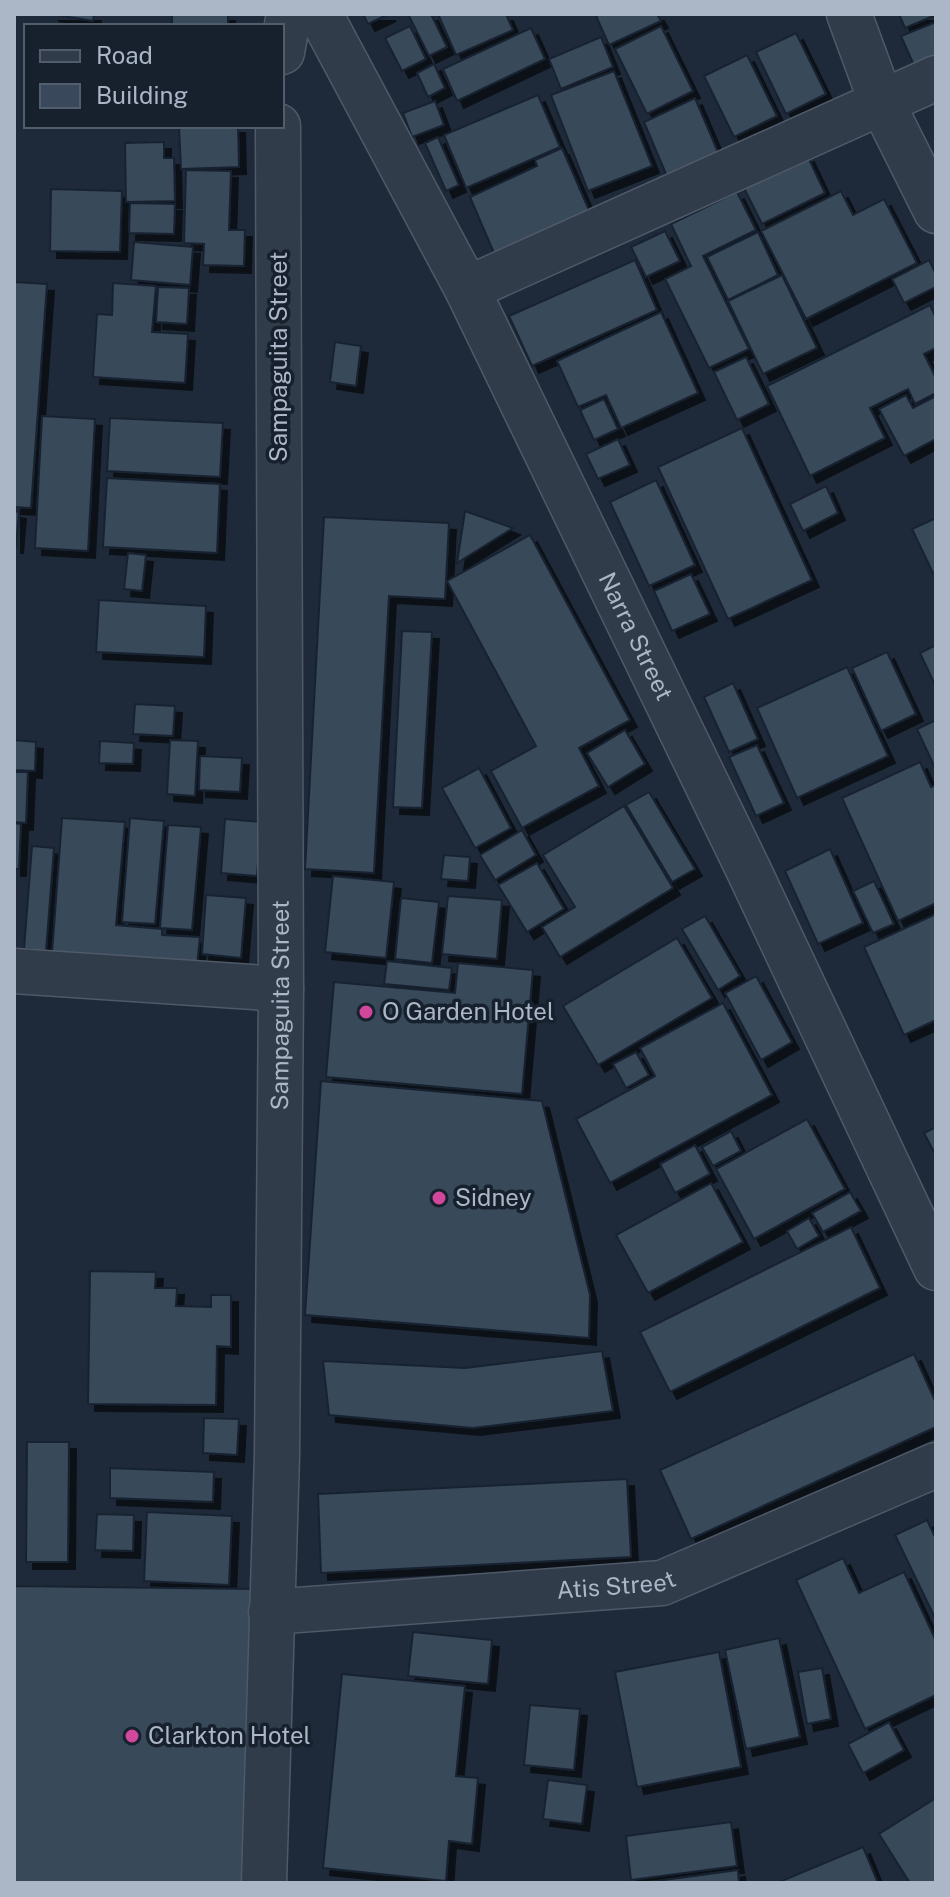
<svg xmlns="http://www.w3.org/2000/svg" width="950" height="1897" font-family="'Public Sans',sans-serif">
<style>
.building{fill:#39485a;stroke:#192330;stroke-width:2;filter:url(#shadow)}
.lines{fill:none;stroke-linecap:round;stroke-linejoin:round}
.minor-casing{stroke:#4f5968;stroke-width:47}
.minor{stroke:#313c4a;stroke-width:44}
.hotel-dot{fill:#d1479c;stroke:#17212e;stroke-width:3}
.labels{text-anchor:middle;stroke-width:7;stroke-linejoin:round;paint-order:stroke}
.street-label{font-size:24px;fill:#abb6c7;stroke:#17212e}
.poi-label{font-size:24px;fill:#abb6c7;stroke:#17212e;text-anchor:start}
</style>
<defs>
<filter id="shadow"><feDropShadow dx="7" dy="7" stdDeviation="0" flood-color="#0009"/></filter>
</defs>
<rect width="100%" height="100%" fill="#1e2a39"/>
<g class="building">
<polygon points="51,14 94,14 93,21"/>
<rect x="172" y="14" width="56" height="12"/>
<polygon points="363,14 389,14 368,24"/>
<polygon points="408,14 431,14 447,47 429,56"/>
<polygon points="438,14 506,14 513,30 456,55"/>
<polygon points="601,14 657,14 661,21 609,45 596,16"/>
<polygon points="899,14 936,14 936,15 905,28"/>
<polygon points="936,22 936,62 916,70 901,36"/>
<polygon points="410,26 426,59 402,71 385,38"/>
<polygon points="661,26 693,91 647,114 615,49"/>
<polygon points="531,28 545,59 457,101 443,69"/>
<polygon points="796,33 826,94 786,114 756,52"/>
<polygon points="601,37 613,67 561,89 549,59"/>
<polygon points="747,55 777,116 734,137 704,76"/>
<polygon points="434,64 445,88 428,97 417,73"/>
<polygon points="614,71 652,166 588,191 551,95"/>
<polygon points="538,95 560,147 466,188 444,135"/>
<polygon points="695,98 726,171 674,193 644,122"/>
<polygon points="435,101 444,125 412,137 403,113"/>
<polygon points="179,126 238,126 239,167 181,169"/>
<polygon points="438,137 459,185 446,191 425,143"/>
<polygon points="164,142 164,158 174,158 175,201 126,202 125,143"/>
<polygon points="562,148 595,224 500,267 470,197 537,166 535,160"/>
<polygon points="807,155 825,193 762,224 743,186"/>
<polygon points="186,170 231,171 229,230 245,230 244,266 203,265 204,244 184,243"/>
<polygon points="51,189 122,191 120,252 50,251"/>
<polygon points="841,191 853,215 884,199 917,263 806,319 761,231"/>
<polygon points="737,192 756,230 703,256 749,349 709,368 665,279 691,266 671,224"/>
<polygon points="130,203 175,204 174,234 129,233"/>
<polygon points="665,231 680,261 646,277 631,247"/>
<polygon points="758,232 778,275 728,300 707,257"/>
<polygon points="134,242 193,247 190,285 131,280"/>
<polygon points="635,260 657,310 532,366 509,316"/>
<polygon points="929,260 936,274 936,287 904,303 892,279"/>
<polygon points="782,275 817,348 763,374 728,301"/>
<polygon points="14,282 47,284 31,508 14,507"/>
<polygon points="113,283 156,286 152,332 188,334 185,383 93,377 97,314 112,315"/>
<polygon points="158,287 189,288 187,324 156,322"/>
<polygon points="930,305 936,318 936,348 924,354 936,378 936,393 915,404 908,389 870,408 885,438 810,476 767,386"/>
<polygon points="661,312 698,393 621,428 606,395 578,407 557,361"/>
<polygon points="335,342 361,346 356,386 330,382"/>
<polygon points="746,357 769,404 737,420 714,372"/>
<polygon points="906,395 913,408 936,396 936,439 904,456 879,409"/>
<polygon points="604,399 618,429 594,440 580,410"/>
<polygon points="42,416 95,419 88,551 35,548"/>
<polygon points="110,418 223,423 220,477 107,471"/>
<polygon points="742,428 812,580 728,619 658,467"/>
<polygon points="618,439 630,465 598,479 586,454"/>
<polygon points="107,478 220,484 217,553 103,547"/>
<polygon points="656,480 695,565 649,586 610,502"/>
<polygon points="826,486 838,513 803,531 790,504"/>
<polygon points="14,511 19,512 16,546 14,546"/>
<polygon points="465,511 513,528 457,563"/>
<polygon points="324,517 449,523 445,599 389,596 374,873 305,869"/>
<polygon points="936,518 936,572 933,573 912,529"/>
<polygon points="530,535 630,720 579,748 599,786 522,828 491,771 536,746 447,581"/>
<polygon points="128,553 146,555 142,591 124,589"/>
<polygon points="691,574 710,614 672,631 654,591"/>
<polygon points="99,600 206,606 204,657 96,652"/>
<polygon points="402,631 432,632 422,808 393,807"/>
<polygon points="936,645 936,687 920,653"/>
<polygon points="887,652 916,714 881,731 852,668"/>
<polygon points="847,667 888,756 797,798 757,708"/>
<polygon points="733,683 758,739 729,752 704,697"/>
<polygon points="135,704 175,706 173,736 133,734"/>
<polygon points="936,720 936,770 917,729"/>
<polygon points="625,730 645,764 608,787 587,753"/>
<polygon points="14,740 36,742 35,771 14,770"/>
<polygon points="170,740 198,741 195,796 167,794"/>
<polygon points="100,741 134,743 133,764 99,763"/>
<polygon points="757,745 784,803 756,816 729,757"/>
<polygon points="200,756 242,758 240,792 199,790"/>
<polygon points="920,762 931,787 936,785 936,903 898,921 842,798"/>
<polygon points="479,768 511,828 475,848 442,788"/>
<polygon points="14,772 28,772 26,823 14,822"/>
<polygon points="649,792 695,869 672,882 626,805"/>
<polygon points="624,806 673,888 560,957 542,927 575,907 543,855"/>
<polygon points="62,818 125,822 116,925 162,929 162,935 200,937 197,965 52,953"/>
<polygon points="130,818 164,821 155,924 122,922"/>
<polygon points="225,819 261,822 257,876 221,873"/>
<polygon points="14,823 21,824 19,869 14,869"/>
<polygon points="168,825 201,827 192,930 160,928"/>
<polygon points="522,830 536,855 495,880 480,855"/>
<polygon points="32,846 54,848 46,951 24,949"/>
<polygon points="830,849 863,923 818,944 785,871"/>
<polygon points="444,855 470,857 468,881 441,879"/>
<polygon points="537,863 564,909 527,932 498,885"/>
<polygon points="333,876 394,882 386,958 325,952"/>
<polygon points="874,881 894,924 873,933 853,891"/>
<polygon points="206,895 246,898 241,958 202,954"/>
<polygon points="448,896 502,900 497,959 442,954"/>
<polygon points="401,898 439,902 432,963 395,959"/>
<polygon points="936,914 936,1020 904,1035 864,947"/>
<polygon points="705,916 740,976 718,990 682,929"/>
<polygon points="677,938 712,998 598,1065 563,1006"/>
<polygon points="387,961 452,968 449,990 384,984"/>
<polygon points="458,963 533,970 522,1094 326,1077 334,982 455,993"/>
<polygon points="756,976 792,1042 761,1060 725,993"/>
<polygon points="723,1003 772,1095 610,1183 576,1119 655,1076 640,1048"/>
<polygon points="636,1052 649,1075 626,1088 613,1064"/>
<polygon points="321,1081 542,1101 590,1295 589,1338 305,1315"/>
<polygon points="807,1119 845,1189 754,1239 716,1169"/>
<polygon points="936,1127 936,1156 924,1133"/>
<polygon points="731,1131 741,1151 713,1166 702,1147"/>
<polygon points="695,1145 710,1174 675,1193 660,1164"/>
<polygon points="711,1183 743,1242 648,1293 616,1235"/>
<polygon points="850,1192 861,1211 823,1232 812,1213"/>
<polygon points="809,1218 819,1236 797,1249 787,1231"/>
<polygon points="851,1227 880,1288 670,1392 640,1332"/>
<polygon points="90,1271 156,1272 155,1288 177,1288 176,1306 211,1307 211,1295 231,1295 231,1347 217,1346 216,1405 88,1404"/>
<polygon points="602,1351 613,1411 473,1428 329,1415 323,1361 465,1368"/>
<polygon points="914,1354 936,1403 936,1427 691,1539 660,1470"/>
<polygon points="204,1418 239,1419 237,1455 203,1453"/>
<polygon points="27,1442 69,1442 68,1562 26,1562"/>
<polygon points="110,1468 214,1472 213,1502 110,1498"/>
<polygon points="627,1479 631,1557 321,1573 318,1494"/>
<polygon points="147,1512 232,1516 229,1585 144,1581"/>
<polygon points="97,1514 134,1515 133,1551 95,1550"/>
<polygon points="927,1520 936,1539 936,1620 895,1535"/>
<polygon points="843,1558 859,1593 904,1572 936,1641 936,1695 865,1729 796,1580"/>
<polygon points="14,1586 253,1589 249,1883 14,1883"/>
<polygon points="413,1632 492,1640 488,1684 408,1676"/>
<polygon points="779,1638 800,1737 746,1749 725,1650"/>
<polygon points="719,1652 741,1767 637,1787 615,1672"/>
<polygon points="822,1668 831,1719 807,1724 798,1672"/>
<polygon points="342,1674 465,1686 456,1776 478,1778 472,1844 449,1841 446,1881 323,1868"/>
<polygon points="530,1705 580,1709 574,1770 524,1765"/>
<polygon points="889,1722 904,1750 863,1773 848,1744"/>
<polygon points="548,1780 587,1785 582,1824 543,1819"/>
<polygon points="936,1798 936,1883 910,1883 879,1834"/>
<polygon points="731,1822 737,1866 631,1880 626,1836"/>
<polygon points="863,1847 878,1883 780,1883 779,1882"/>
<polygon points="738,1870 739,1883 642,1883"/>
</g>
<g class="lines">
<defs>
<g id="minor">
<path id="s1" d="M320,14L467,289L749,871L936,1268"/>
<polyline points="849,14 881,101 936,211"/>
<polyline points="282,52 289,14"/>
<polyline points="467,289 936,78"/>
<polyline points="14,971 281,989"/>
<path id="s2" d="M271,1612L662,1583L936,1465"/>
<path id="s3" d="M264,1883L277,1456L281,989L278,126"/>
</g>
</defs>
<use href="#minor" class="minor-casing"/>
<use href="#minor" class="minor"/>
</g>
<g class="hotel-dot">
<circle cx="366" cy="1012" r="8"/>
<circle cx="439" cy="1198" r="8"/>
<circle cx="132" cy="1736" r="8"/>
</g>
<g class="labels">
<g class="street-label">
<text transform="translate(279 357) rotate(-90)" y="8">Sampaguita Street</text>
<text dy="8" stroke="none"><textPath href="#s1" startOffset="698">Narra Street</textPath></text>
<text dy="8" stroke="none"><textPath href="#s3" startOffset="878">Sampaguita Street</textPath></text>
<text dy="8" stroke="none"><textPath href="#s2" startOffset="346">Atis Street</textPath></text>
</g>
<g class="poi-label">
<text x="382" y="1020">O Garden Hotel</text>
<text x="455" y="1206">Sidney</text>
<text x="148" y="1744">Clarkton Hotel</text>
</g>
</g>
<rect width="950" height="1897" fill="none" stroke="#abb6c7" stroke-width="32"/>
<rect x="24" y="24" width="260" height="104" fill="#17212e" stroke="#525d6b" stroke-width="2"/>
<rect x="40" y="50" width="40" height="12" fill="#313c4a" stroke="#525d6b" stroke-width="2"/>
<text x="96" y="64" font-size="24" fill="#abb6c7">Road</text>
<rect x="40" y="84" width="40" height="24" fill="#39485a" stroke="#525d6b" stroke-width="2"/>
<text x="96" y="104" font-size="24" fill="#abb6c7">Building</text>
</svg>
